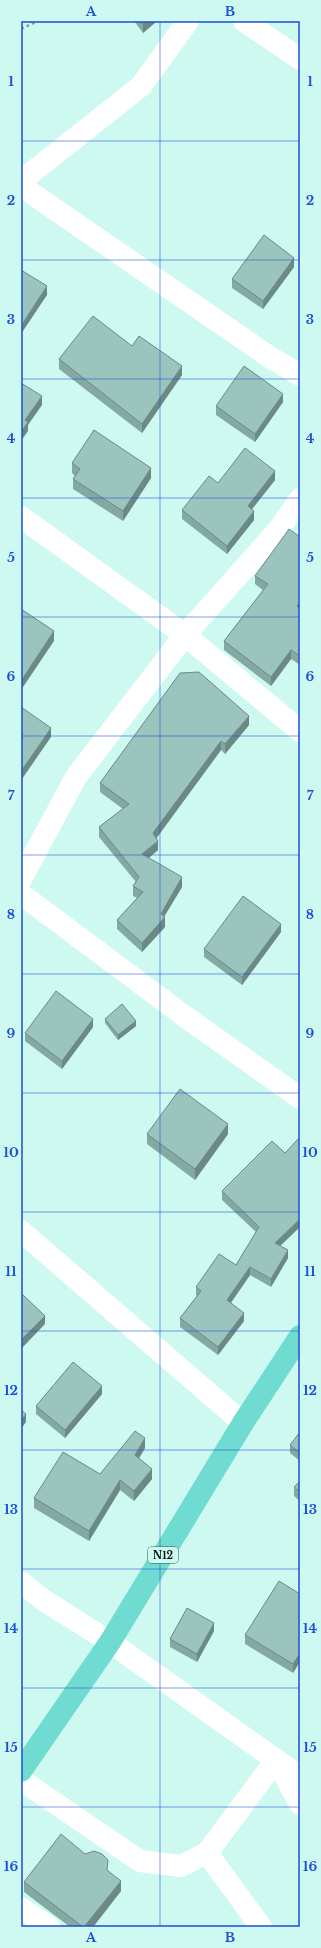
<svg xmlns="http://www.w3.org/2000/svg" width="321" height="1948" font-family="'Libre Baskerville',serif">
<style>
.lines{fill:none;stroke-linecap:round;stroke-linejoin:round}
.path{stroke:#82a29d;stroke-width:2.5;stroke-dasharray:3 3;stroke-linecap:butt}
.street{stroke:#fff;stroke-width:22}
.primary{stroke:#70dbd0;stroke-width:22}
.wall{fill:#84a9a3}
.shaded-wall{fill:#6c8984}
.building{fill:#9ac4bd;stroke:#6c8984}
.grid{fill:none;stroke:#1d4ed8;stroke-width:1;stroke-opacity:0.55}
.labels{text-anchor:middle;stroke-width:3;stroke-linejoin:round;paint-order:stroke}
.shield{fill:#cdf9f1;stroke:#3f5551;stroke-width:1}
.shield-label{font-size:10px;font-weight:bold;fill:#020f0d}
.neatline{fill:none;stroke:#1d4ed8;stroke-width:1.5}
.grid-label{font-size:13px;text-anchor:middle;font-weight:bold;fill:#1d4ed8}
</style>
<rect width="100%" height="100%" fill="#cdf9f1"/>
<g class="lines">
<polyline class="path" points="21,29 38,21"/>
<g class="street">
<polyline points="244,21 300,59"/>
<polyline points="21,181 141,86 188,21"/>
<polyline points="21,186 271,358 300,375"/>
<polyline points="21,517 185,635 300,731"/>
<polyline points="21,879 76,777 185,635 280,528 300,499"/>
<polyline points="21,894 187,1018 300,1098"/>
<polyline points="21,1231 243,1423"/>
<polyline points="21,1582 42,1599 110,1642 300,1777"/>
<polyline points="21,1780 140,1861 181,1866 207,1853"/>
<polyline points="21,1908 49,1927"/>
<polyline points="261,1927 207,1853 276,1760 300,1804"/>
</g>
<polyline class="primary" points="21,1771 110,1642 243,1423 300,1336"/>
</g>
<g class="wall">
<polygon points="134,21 157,21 143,33"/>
<polygon points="294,267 263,309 232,288 232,279"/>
<polygon points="132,346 182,375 142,433 59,369 59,359"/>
<polygon points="283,402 255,442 216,415 216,406"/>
<polygon points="72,463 151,478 123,521 73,489 73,479 75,476 72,473"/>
<polygon points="275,480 252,509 254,520 227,554 182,519 182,510 218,483"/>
<polygon points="300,537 300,665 291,659 271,686 224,650 224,641 263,590 255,584 255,576"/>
<polygon points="249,725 225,754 221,750 156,838 158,850 149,858 182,887 164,917 165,927 142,952 117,929 117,920 137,898 133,896 133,886 136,882 99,837 99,827 123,809 100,792 100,783"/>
<polygon points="281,932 242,985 204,957 204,949"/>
<polygon points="105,1019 136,1026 118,1040 105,1023"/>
<polygon points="93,1027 62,1069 25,1041 25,1033"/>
<polygon points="147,1134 228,1134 195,1180 147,1144"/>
<polygon points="222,1191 281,1246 288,1258 271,1287 250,1275 231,1303 244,1321 218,1355 180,1327 180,1318 197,1296 196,1295 196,1287 236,1265 256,1232 222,1200"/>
<polygon points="102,1394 65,1438 36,1414 36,1406"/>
<polygon points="300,1432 300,1461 290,1453 290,1445"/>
<polygon points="145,1448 139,1458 152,1479 134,1501 120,1490 89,1541 34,1508 34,1498 100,1474"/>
<polygon points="300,1481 300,1501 294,1496 294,1487"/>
<polygon points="300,1594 293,1673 245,1644 245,1635"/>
<polygon points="214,1631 197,1662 170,1647 170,1639"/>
<polygon points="85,1854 108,1871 121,1891 93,1927 70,1927 24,1892 24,1882"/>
</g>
<g class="shaded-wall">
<polygon points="147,21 157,21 143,33 143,24"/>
<polygon points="294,258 294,267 263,309 263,301"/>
<polygon points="47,286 47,295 21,334 21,326"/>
<polygon points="182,366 182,375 142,433 142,424"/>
<polygon points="283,394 283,402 255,442 255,434"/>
<polygon points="42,396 42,405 28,425 28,431 21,441 21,432 25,420"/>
<polygon points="151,468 151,478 123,521 123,511"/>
<polygon points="275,471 275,480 248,514 248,506"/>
<polygon points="254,511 254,520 227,554 227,546"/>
<polygon points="300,602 300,611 297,606"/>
<polygon points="54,631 54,641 21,690 21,681"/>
<polygon points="291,650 291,659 271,686 271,677"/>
<polygon points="249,716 249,725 225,754 225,744"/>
<polygon points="51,728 51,737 22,779 22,770"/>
<polygon points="221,741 221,750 153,843 153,833"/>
<polygon points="158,841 158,850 142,863 142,854"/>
<polygon points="182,877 182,887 162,920 165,917 165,927 142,952 142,943 161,914"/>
<polygon points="281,924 281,932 242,985 242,977"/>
<polygon points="93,1019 93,1027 62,1069 62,1061"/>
<polygon points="136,1021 136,1026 118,1040 118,1035"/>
<polygon points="228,1124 228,1134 195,1180 195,1169"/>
<polygon points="300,1219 300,1227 275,1251 275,1243"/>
<polygon points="288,1250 288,1258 271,1287 271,1279"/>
<polygon points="250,1267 250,1275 227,1308 227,1300"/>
<polygon points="244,1313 244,1321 218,1355 218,1347"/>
<polygon points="45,1316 45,1324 21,1349 21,1340"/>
<polygon points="102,1386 102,1394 65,1438 65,1430"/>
<polygon points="26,1414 26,1422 21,1429 21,1421"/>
<polygon points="145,1438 145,1448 135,1465 135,1455"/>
<polygon points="152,1469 152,1479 134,1501 134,1491"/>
<polygon points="120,1480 120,1490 89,1541 89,1531"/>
<polygon points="214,1623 214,1631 197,1662 197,1654"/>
<polygon points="300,1653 300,1662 293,1673 293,1664"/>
<polygon points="121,1881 121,1891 93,1927 84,1927"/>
</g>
<g class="building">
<polygon points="140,21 147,21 143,24"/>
<polygon points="264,235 294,258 263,301 232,279"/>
<polygon points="21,270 47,286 21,326"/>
<polygon points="93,316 132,346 139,336 182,366 142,424 59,359"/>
<polygon points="244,366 283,394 255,434 216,406"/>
<polygon points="21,383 42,396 25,420 28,422 21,432"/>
<polygon points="94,430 151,468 123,511 73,479 80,469 72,463"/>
<polygon points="245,448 275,471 248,506 254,511 227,546 182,510 209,476 218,483"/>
<polygon points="289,529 300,537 300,602 297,606 300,609 300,656 291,650 271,677 224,641 268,584 255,576"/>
<polygon points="21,609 54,631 21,681"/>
<polygon points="199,672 249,716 225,744 221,741 153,833 158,841 142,854 182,877 161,914 165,917 142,943 117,920 143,892 133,886 139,877 99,827 129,804 100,783 180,673"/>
<polygon points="21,707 51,728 22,770 21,770"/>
<polygon points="243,896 281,924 242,977 204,949"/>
<polygon points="56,991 93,1019 62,1061 25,1033"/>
<polygon points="122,1004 136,1021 118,1035 105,1019"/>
<polygon points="180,1089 228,1124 195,1169 147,1134"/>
<polygon points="300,1137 300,1219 275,1243 288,1250 271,1279 250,1267 227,1300 244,1313 218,1347 180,1318 201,1291 196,1287 219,1254 236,1265 259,1227 222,1191 272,1141 285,1153"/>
<polygon points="21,1293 45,1316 21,1340"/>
<polygon points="73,1362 102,1386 65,1430 36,1406"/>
<polygon points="21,1410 26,1414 21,1421"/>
<polygon points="135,1431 145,1438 135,1455 152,1469 134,1491 120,1480 89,1531 34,1498 63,1452 100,1474"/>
<polygon points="300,1432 300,1453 290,1445"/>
<polygon points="300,1481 300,1492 294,1487"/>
<polygon points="279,1581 300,1594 300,1653 293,1664 245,1635"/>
<polygon points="187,1608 214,1623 197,1654 170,1639"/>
<polygon points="61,1834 85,1854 94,1851 102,1854 108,1860 107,1870 121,1881 84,1927 83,1927 24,1882"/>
</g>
<path class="grid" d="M160,21V1927M21,141H300M21,260H300M21,379H300M21,498H300M21,617H300M21,736H300M21,855H300M21,974H300M21,1093H300M21,1212H300M21,1331H300M21,1450H300M21,1569H300M21,1688H300M21,1807H300"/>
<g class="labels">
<rect class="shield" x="148" y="1547" width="30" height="16" rx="3"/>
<g class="shield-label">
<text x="163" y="1559">N12</text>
</g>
</g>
<rect width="321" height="1948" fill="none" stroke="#cdf9f1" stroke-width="44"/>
<rect x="22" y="22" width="277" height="1904" class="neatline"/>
<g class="grid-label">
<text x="91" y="16">A</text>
<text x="230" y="16">B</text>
<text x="11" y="86">1</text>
<text x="310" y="86">1</text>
<text x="11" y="205">2</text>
<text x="310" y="205">2</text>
<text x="11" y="324">3</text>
<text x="310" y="324">3</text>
<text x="11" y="443">4</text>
<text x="310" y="443">4</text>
<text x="11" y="562">5</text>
<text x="310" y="562">5</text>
<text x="11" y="681">6</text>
<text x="310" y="681">6</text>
<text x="11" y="800">7</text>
<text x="310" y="800">7</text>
<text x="11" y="919">8</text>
<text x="310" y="919">8</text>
<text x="11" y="1038">9</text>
<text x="310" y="1038">9</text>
<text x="11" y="1157">10</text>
<text x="310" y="1157">10</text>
<text x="11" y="1276">11</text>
<text x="310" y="1276">11</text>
<text x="11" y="1395">12</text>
<text x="310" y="1395">12</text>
<text x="11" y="1514">13</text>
<text x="310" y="1514">13</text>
<text x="11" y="1633">14</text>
<text x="310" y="1633">14</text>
<text x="11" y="1752">15</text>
<text x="310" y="1752">15</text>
<text x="11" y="1871">16</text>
<text x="310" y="1871">16</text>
<text x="91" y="1942">A</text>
<text x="230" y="1942">B</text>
</g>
</svg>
